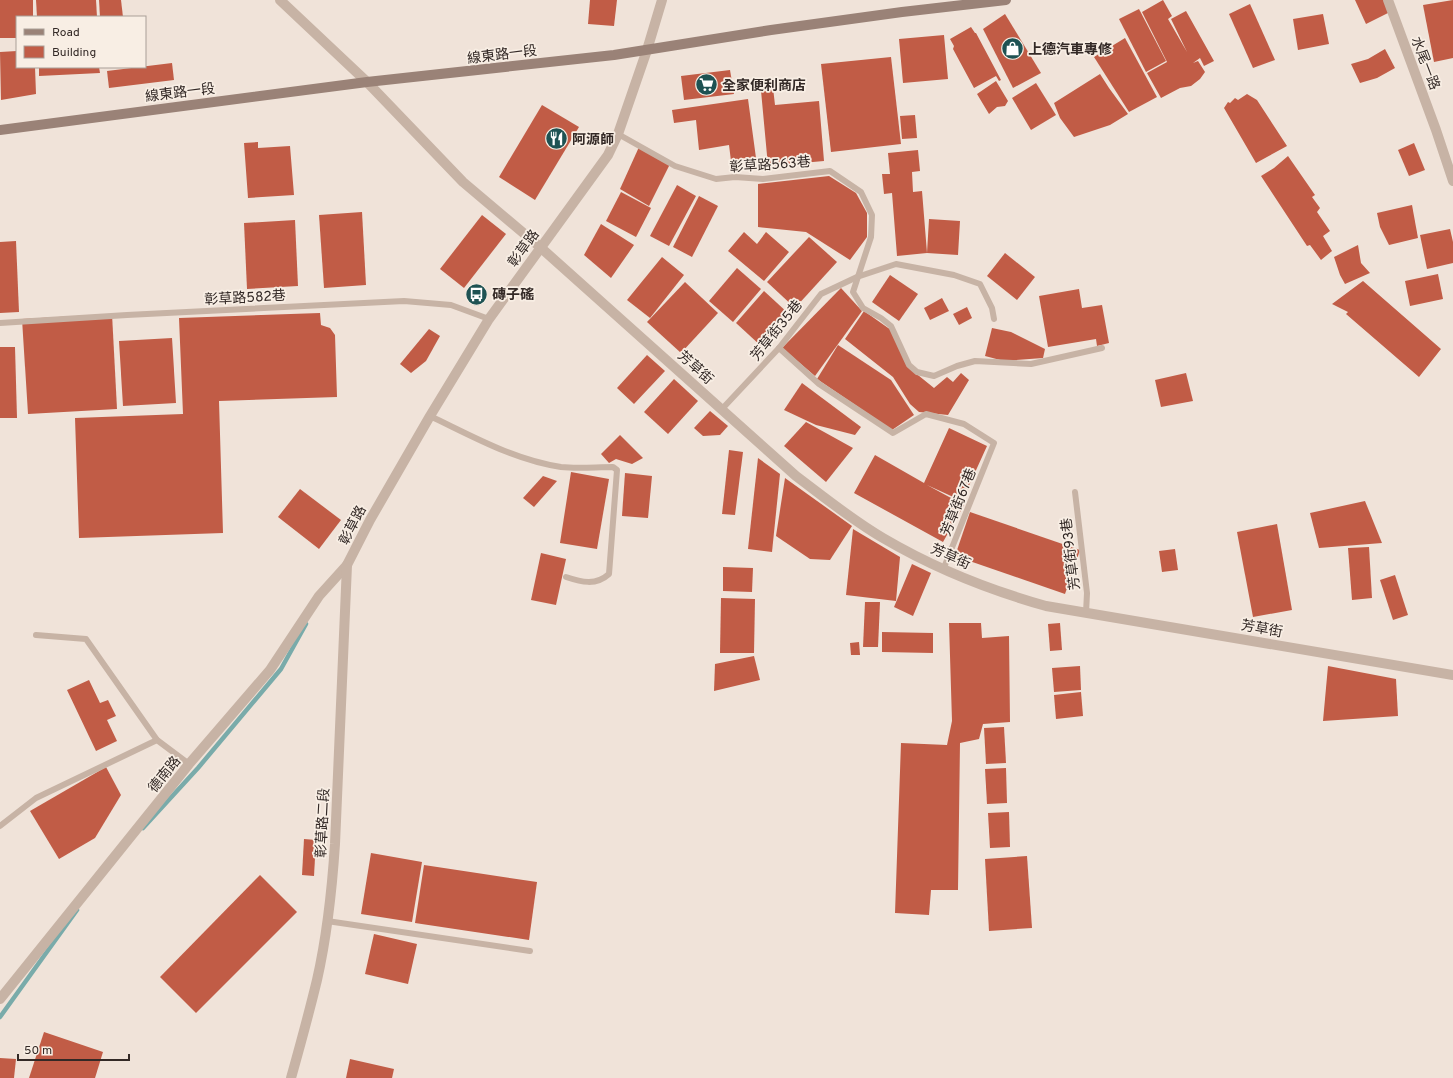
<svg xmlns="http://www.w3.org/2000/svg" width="1453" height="1078" font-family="Overpass,'Noto Sans TC',sans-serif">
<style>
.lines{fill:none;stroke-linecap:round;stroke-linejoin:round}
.stream{stroke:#79abaa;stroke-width:4.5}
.building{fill:#c15c46}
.service{stroke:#c7b3a5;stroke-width:6}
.minor{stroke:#c7b3a5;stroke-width:10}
.tertiary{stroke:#c7b3a5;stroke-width:10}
.secondary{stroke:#9a8277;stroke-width:10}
.labels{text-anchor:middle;stroke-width:3.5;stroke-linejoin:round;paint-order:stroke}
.poi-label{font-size:14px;font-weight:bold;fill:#332926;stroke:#f8eee4;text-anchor:start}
.street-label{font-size:14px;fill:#332926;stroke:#f8eee4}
</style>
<rect width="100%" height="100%" fill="#f0e3d9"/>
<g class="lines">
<g class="stream">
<polyline points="143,828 198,768 281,669 306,624"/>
<polyline points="0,1017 77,910"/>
</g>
</g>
<g class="building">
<polygon points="0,0 33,0 33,17 17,17 17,38 0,38"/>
<polygon points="36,0 96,0 97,17 37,17"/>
<polygon points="99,0 121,0 123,17 100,17"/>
<polygon points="590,0 617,0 614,26 588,24"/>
<polygon points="1163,0 1172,16 1168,19 1187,52 1171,19 1186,11 1214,61 1204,66 1200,58 1193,63 1198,61 1205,72 1200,79 1191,86 1180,88 1172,74 1180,88 1161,98 1147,73 1167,62 1142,12"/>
<polygon points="1355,0 1385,0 1390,12 1366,24"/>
<polygon points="1453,0 1453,58 1434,62 1423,5"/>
<polygon points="1250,4 1275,60 1253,68 1229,14"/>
<polygon points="1139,9 1166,61 1146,72 1119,19"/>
<polygon points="1005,14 1041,73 1013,88 983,29"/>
<polygon points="1323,14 1329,44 1298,50 1293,19"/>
<polygon points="971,27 975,33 976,33 1001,80 999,81 996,76 974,88 953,49 954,46 950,39"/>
<polygon points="944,35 948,79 903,83 899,39"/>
<polygon points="1125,38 1157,97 1129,112 1094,57"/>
<polygon points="1385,49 1395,68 1377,78 1360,83 1351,64 1368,59"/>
<polygon points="17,51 17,67 35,67 36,94 1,100 0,52"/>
<polygon points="891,57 901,144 831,152 821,64"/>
<polygon points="172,63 174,80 109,88 107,71"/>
<polygon points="39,67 99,67 100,73 39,76"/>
<polygon points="730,70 734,94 684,100 681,76"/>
<polygon points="1100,74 1109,88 1128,114 1110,125 1074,137 1060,118 1054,103"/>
<polygon points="772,79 775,105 819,101 824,161 768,166 760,80"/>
<polygon points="996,81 1008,101 1005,106 997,107 989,114 977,94"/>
<polygon points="1036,83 1056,115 1031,130 1012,98"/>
<polygon points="1247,94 1257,100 1287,146 1256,163 1224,108 1228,102 1230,103 1235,98 1238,100"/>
<polygon points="748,99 756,158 731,161 729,145 699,150 696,120 674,123 672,110"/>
<polygon points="542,105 579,127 535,200 499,177"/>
<polygon points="915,115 917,138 902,139 900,116"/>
<polygon points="258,142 258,148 290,146 294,195 248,198 244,143"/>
<polygon points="1414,143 1425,170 1409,176 1398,150"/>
<polygon points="639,147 670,164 649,206 620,189"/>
<polygon points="918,150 920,171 912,172 913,192 922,191 927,253 929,219 960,221 958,255 927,253 897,256 892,193 884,194 882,174 890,174 888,153"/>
<polygon points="1288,156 1315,195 1312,197 1320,208 1317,212 1330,231 1323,236 1332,251 1321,260 1310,245 1307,246 1261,176 1274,168"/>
<polygon points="829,176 856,193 867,213 867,237 850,260 806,232 758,227 758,184"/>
<polygon points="677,185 696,196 669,246 650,236"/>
<polygon points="621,192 651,208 636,237 606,221"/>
<polygon points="699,196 718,206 692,257 673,247"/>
<polygon points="1412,205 1418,238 1389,245 1380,227 1377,213"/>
<polygon points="362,212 366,285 324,288 319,215"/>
<polygon points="482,215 506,234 464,288 440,269"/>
<polygon points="295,220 298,286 247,289 244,223"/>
<polygon points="601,224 634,245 611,278 584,255"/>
<polygon points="1450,229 1453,242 1453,263 1427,269 1420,235"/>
<polygon points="744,232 757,244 766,232 789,252 764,281 728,251"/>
<polygon points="809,237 837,262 795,308 767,282"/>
<polygon points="16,241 19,312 0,313 0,242"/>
<polygon points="1358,245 1361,263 1370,273 1345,284 1340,275 1334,257"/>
<polygon points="1005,253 1035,277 1017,300 987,276"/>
<polygon points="662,257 684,275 650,318 627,300"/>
<polygon points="737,268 761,289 733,322 709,301"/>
<polygon points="1438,274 1443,299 1410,306 1405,281"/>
<polygon points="890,275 918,294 899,321 872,302"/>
<polygon points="1363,281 1441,349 1419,377 1346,314 1348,312 1332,304"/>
<polygon points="685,282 718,313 681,353 647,322"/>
<polygon points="841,288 862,311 815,376 782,348"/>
<polygon points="1079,289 1082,308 1102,305 1109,343 1097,346 1096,339 1048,347 1039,296"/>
<polygon points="764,291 789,314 761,346 736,323"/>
<polygon points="942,298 949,311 930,320 924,308"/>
<polygon points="967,307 972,318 959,325 953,314"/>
<polygon points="864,311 891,330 908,367 934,388 947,377 953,382 961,373 969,380 948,415 919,412 910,404 893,377 845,339"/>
<polygon points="320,313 321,325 330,328 335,335 337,397 219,401 223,533 79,538 75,418 183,414 179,318"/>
<polygon points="112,314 117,409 28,414 22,319"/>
<polygon points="992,328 1011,332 1045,349 1043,358 1004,361 985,356"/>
<polygon points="429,329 440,336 426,361 411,373 400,364"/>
<polygon points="172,338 176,403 123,406 119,341"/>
<polygon points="838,345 891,380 914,415 892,430 817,379"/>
<polygon points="0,347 15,347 17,418 0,418"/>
<polygon points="647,355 665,371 634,404 617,388"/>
<polygon points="1186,373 1193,401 1161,407 1155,380"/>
<polygon points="674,379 698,401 668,434 644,412"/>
<polygon points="802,383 861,427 855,435 816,425 784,410"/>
<polygon points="710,411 728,426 720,435 703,436 694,428"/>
<polygon points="806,422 853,448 826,482 784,446"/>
<polygon points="949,428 987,446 962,501 927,485 964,505 943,542 854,493 875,455 924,483"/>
<polygon points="620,435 643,458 632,464 616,459 609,463 601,454"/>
<polygon points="729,450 743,452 735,515 722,514"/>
<polygon points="758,458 780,474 772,552 748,549"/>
<polygon points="571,472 609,479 597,549 560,543"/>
<polygon points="625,473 652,476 648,518 622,516"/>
<polygon points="543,476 557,481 534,507 523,498"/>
<polygon points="785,478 852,526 830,560 810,559 776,536"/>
<polygon points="300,489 341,520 319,549 278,517"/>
<polygon points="1365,501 1382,543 1319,548 1310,513"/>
<polygon points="970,512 1080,550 1065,594 955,556"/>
<polygon points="1277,524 1292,610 1253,617 1237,532"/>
<polygon points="853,529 900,557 896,601 846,595"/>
<polygon points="1369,547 1372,598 1352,600 1348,548"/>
<polygon points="1175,549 1178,570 1162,572 1159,551"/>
<polygon points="541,553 566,559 556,605 531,600"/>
<polygon points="912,564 931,573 913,616 894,607"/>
<polygon points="723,567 753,568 752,592 723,591"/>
<polygon points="1395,575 1408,615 1393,620 1380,580"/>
<polygon points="721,598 755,599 754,653 720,653"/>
<polygon points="865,602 880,602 878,647 863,647"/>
<polygon points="949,623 981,623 982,638 1009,636 1010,722 983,724 979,739 960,743 958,890 931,890 929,915 895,913 901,743 947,745 952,721"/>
<polygon points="1060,623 1062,650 1050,651 1048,624"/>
<polygon points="882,632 933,633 933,653 882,652"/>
<polygon points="859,642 860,655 851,655 850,643"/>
<polygon points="754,656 760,680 714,691 715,664"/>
<polygon points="1080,666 1081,690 1054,692 1052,668"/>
<polygon points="1328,666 1396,679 1398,716 1323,721"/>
<polygon points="89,680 100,703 108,700 116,716 107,720 117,741 96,751 67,690"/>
<polygon points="1081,692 1083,716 1056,719 1054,695"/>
<polygon points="1004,727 1006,763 986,764 984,728"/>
<polygon points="106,767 121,795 95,838 59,859 30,811"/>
<polygon points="1006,768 1007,803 987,804 985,769"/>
<polygon points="1009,812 1010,847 990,848 988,813"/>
<polygon points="304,839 316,840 314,876 302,875"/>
<polygon points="371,853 422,862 412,922 361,914"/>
<polygon points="1027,856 1032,928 989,931 985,859"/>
<polygon points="424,865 537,882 529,940 415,923"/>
<polygon points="260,875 297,912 196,1013 160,977"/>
<polygon points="374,934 417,944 408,984 365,974"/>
<polygon points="44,1032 103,1052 95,1078 29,1078"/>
<polygon points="0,1058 16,1059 14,1078 0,1078"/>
<polygon points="350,1059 394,1069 392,1078 346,1078"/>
</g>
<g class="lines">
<g class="service">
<polyline points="618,134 675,166 716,179 735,177 763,179 830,171 861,192 872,215 871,237 853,292 863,308 881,318 891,326 909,365 917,372 934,376 957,366 975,361 1031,364 1102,348"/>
<polyline points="0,323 127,315 404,301 451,305 489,319"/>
<polyline points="779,348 819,384 893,433 926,414 964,424 994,443 943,570"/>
<polyline points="722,409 779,348 821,294 857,277 896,264 954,275 980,284 992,308 994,319"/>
<path d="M430,416C472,436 514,460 561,467C578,469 596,467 613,467L617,470L609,574C596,586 581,582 566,577"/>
<polyline points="1075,492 1087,593 1086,613"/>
<polyline points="36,635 86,639 157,740 189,764"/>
<polyline points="0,826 36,798 157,740"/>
<polyline points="327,921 530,951"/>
</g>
<g class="minor">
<polyline points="280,0 367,82 463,182 540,247"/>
<polyline points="1388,0 1436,130 1453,181"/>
<polyline points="647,50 662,0"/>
</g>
<g class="tertiary">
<path d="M540,247L796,476C824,497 852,520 883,538C934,568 989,590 1046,606L1453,675"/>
<polyline points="0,999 189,764 270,670 319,596 347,565 370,520 430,416 489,319 608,155 618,134 647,50"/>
<path d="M291,1078C300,1046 309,1013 317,980C327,936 332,890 335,844L347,565"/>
</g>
<polyline class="secondary" points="0,130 367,82 614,55 771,30 902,12 1006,0"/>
</g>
<defs>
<symbol id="shop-disc" viewBox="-11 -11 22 22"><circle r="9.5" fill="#1e5253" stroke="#f8eee4"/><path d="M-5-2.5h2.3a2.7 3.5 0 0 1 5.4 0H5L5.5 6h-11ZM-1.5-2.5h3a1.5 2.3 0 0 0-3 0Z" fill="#fff"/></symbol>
<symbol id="supermarket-disc" viewBox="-11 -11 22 22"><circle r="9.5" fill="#1e5253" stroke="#f8eee4"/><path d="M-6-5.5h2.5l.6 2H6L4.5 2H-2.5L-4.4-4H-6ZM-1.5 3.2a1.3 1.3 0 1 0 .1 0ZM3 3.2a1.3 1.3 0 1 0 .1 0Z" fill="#fff"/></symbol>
<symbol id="restaurant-disc" viewBox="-11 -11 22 22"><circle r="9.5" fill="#1e5253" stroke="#f8eee4"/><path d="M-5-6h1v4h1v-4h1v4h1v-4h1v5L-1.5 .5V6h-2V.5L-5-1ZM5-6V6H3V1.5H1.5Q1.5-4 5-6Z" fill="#fff"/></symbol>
<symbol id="bus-disc" viewBox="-11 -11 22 22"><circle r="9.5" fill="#1e5253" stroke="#f8eee4"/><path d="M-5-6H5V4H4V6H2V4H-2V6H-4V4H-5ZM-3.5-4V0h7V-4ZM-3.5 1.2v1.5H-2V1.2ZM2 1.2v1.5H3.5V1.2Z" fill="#fff"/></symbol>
</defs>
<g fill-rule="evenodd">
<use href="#shop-disc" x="1000" y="36" width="25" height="25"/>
<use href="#supermarket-disc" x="694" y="72" width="25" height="25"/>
<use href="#restaurant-disc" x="544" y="126" width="25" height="25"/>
<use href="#bus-disc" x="464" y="282" width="25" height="25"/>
</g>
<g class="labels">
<g class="poi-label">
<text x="1028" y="54">上德汽車專修</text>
<text x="722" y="90">全家便利商店</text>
<text x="572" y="144">阿源師</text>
<text x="492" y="299">磚子磘</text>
</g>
<g class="street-label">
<text transform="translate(502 54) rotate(-7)" y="5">線東路一段</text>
<text transform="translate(1426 63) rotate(69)" y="5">水尾一路</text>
<text transform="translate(180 92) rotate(-7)" y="5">線東路一段</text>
<text transform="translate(770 164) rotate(-4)" y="5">彰草路563巷</text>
<text transform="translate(523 248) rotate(-54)" y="5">彰草路</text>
<text transform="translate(245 297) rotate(-3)" y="5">彰草路582巷</text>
<text transform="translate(776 330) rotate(-51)" y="5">芳草街35巷</text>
<text transform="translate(696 367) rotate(42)" y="5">芳草街</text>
<text transform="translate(958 502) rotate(-68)" y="5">芳草街67巷</text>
<text transform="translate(352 525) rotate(-63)" y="5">彰草路</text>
<text transform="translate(1070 554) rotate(-97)" y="5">芳草街93巷</text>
<text transform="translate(951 556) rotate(24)" y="5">芳草街</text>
<text transform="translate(1262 628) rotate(10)" y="5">芳草街</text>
<text transform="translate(164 774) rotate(-51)" y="5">德南路</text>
<text transform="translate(322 823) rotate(-87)" y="5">彰草路二段</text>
</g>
</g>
<rect x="16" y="16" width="130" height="52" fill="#f8eee4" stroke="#a99f98"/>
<rect x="24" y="29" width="20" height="6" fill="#9a8277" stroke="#a99f98"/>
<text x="52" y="36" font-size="12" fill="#332926">Road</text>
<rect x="24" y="46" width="20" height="12" fill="#c15c46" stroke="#a99f98"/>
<text x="52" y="56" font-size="12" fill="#332926">Building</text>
<path d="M18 1054v6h111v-6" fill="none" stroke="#332926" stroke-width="2"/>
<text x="24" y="1054" font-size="12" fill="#332926" stroke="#f8eee4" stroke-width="3" paint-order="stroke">50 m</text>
</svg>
